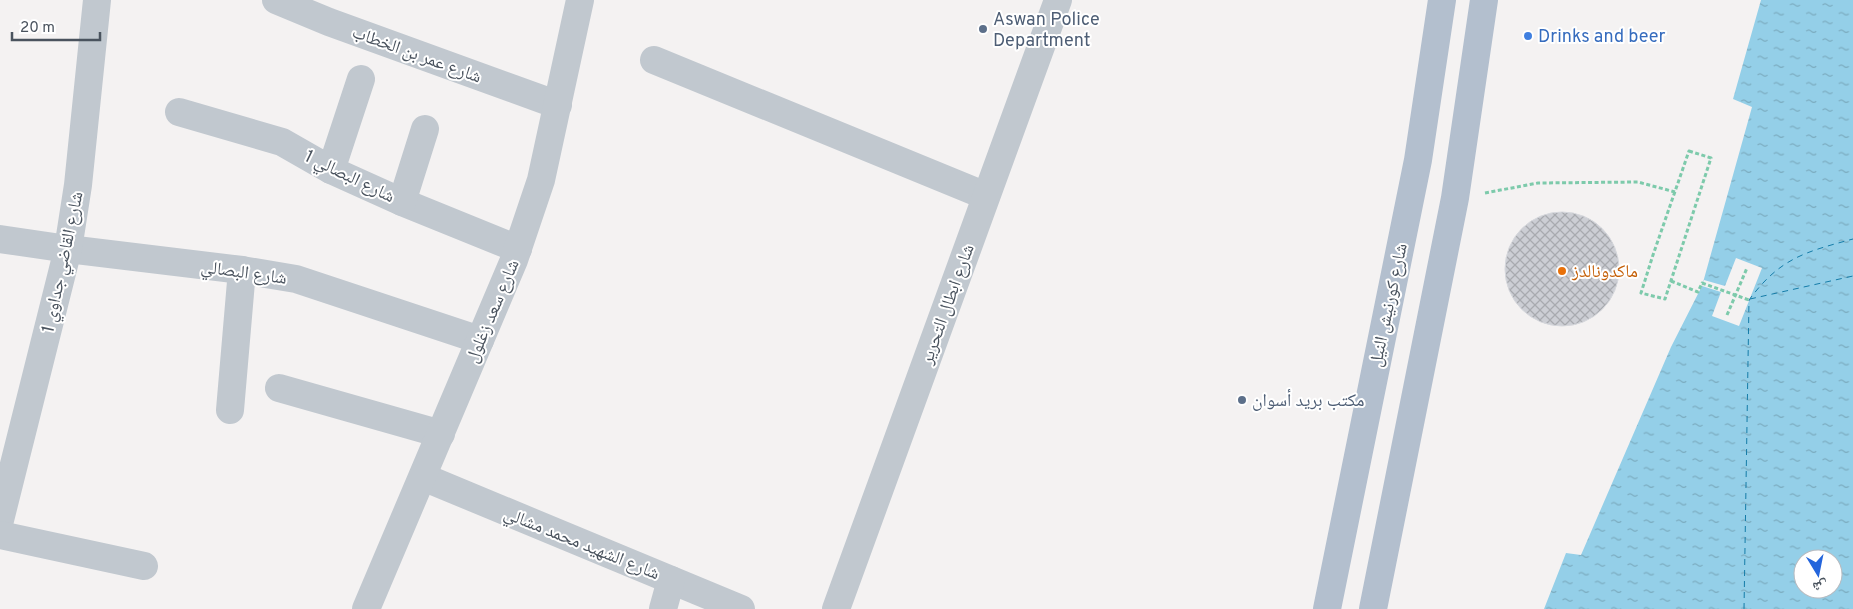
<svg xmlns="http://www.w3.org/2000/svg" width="1853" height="609" font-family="Overpass,'Noto Naskh Arabic',sans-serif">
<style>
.water{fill:url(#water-ripples);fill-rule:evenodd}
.pier{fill:#f4f2f2}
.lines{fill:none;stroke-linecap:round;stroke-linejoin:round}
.ferry{stroke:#147ca8;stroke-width:1;stroke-dasharray:6 5;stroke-linecap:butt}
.building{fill:url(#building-cross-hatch);stroke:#d6d8dd}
.path{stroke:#7dcaab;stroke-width:3;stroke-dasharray:4 2.5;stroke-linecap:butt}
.minor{stroke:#c1c8cf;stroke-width:28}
.major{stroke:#b3bfce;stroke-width:28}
.service-dot{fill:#5c6f8a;stroke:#fff;stroke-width:2}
.shop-dot{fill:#3f7fe0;stroke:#fff;stroke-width:2}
.food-dot{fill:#e8710a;stroke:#fff;stroke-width:2}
.labels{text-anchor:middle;stroke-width:4;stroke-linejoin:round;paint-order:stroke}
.service-label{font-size:18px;fill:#4e5e75;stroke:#fff;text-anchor:start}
.shop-label{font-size:18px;fill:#366cbe;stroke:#fff;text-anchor:start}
.street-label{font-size:18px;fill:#4a535e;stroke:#fff}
.food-label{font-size:18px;fill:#c56008;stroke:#fff;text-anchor:start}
</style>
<defs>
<pattern id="water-ripples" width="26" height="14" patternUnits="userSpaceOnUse" patternTransform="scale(1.25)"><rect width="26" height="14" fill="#94cfe8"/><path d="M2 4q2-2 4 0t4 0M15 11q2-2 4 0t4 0" fill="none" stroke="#7babbf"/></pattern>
<pattern id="building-cross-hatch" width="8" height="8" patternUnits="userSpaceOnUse" patternTransform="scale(1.25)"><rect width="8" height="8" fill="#ccced4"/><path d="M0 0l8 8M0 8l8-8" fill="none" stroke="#a8aaaf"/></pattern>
</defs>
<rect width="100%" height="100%" fill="#f4f2f2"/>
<path class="water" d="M1761,0H1853V609H1544L1566,553L1581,555L1671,347L1702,286L1752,107L1733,99ZM1803,559H1833V589H1803Z"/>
<polygon class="pier" points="1736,258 1762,268 1739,326 1712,316 1721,292 1702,286 1704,280 1725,286"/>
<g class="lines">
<g class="ferry">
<polyline points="1750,299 1853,276"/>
<path d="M1744,609L1749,300C1780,258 1805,252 1853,239"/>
</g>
</g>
<circle class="building" cx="1562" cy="269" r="57"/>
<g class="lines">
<g class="path">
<polygon points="1689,151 1711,158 1665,299 1641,293 1653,255"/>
<polyline points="1485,193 1538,183 1638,182 1675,192"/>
<polyline points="1671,281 1698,292 1702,283 1749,300"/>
<polyline points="1727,315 1747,268"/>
</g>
<g class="minor">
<polyline points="276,0 329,22 558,105"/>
<polyline points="654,60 986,196"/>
<polyline points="179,112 282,142 331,170 402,202 518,249"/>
<polyline points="331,170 361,79"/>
<polyline points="402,202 425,129"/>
<polyline points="0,239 68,249 242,270 296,279 480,340"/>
<polyline points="279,388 441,434"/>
<polyline points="230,410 242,270"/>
<polyline points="423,477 741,609"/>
<polyline points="0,520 68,249 78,185 97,0"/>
<polyline points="0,535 144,566"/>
<polyline points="366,609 514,260 541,180 580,0"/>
<polyline points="663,609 671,580"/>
<polyline points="836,609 1058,0"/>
</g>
<g class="major">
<polyline points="1327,609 1418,160 1442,0"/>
<polyline points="1373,609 1455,198 1484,0"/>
</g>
</g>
<g class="service-dot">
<circle cx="983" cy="29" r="5"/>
<circle cx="1242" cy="400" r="5"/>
</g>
<circle class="shop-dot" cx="1528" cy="36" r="5"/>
<circle class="food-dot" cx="1562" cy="271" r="5"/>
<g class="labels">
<g class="service-label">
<text x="993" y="25">Aswan Police<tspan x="993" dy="21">Department</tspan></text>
<text x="1252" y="406">مكتب بريد أسوان</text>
</g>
<g class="shop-label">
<text x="1538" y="42">Drinks and beer</text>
</g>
<g class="street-label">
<text transform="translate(417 54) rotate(20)" y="6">شارع عمر بن الخطاب</text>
<text transform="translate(350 176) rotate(26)" y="6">شارع البصالي 1</text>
<text transform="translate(62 262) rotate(-78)" y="6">شارع القاضي جداوي 1</text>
<text transform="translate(244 272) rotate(8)" y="6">شارع البصالي</text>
<text transform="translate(947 304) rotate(-70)" y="6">شارع ابطال التحرير</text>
<text transform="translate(1388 305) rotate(-78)" y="6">شارع كورنيش النيل</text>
<text transform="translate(492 311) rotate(-67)" y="6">شارع سعد زغلول</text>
<text transform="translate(582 543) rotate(22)" y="6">شارع الشهيد محمد مشالي</text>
</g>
<g class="food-label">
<text x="1572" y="277">ماكدونالدز</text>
</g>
</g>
<g transform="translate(1818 574) rotate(170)"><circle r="24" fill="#ffffff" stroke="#b7babf"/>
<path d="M0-4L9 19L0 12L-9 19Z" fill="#2465dc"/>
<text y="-8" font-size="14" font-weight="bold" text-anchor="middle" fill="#4a535e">ش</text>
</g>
<path d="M12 32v8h88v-8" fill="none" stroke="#4a535e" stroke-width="2.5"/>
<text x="20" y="32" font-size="15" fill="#4a535e" stroke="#ffffff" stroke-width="4" paint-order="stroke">20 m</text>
</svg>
